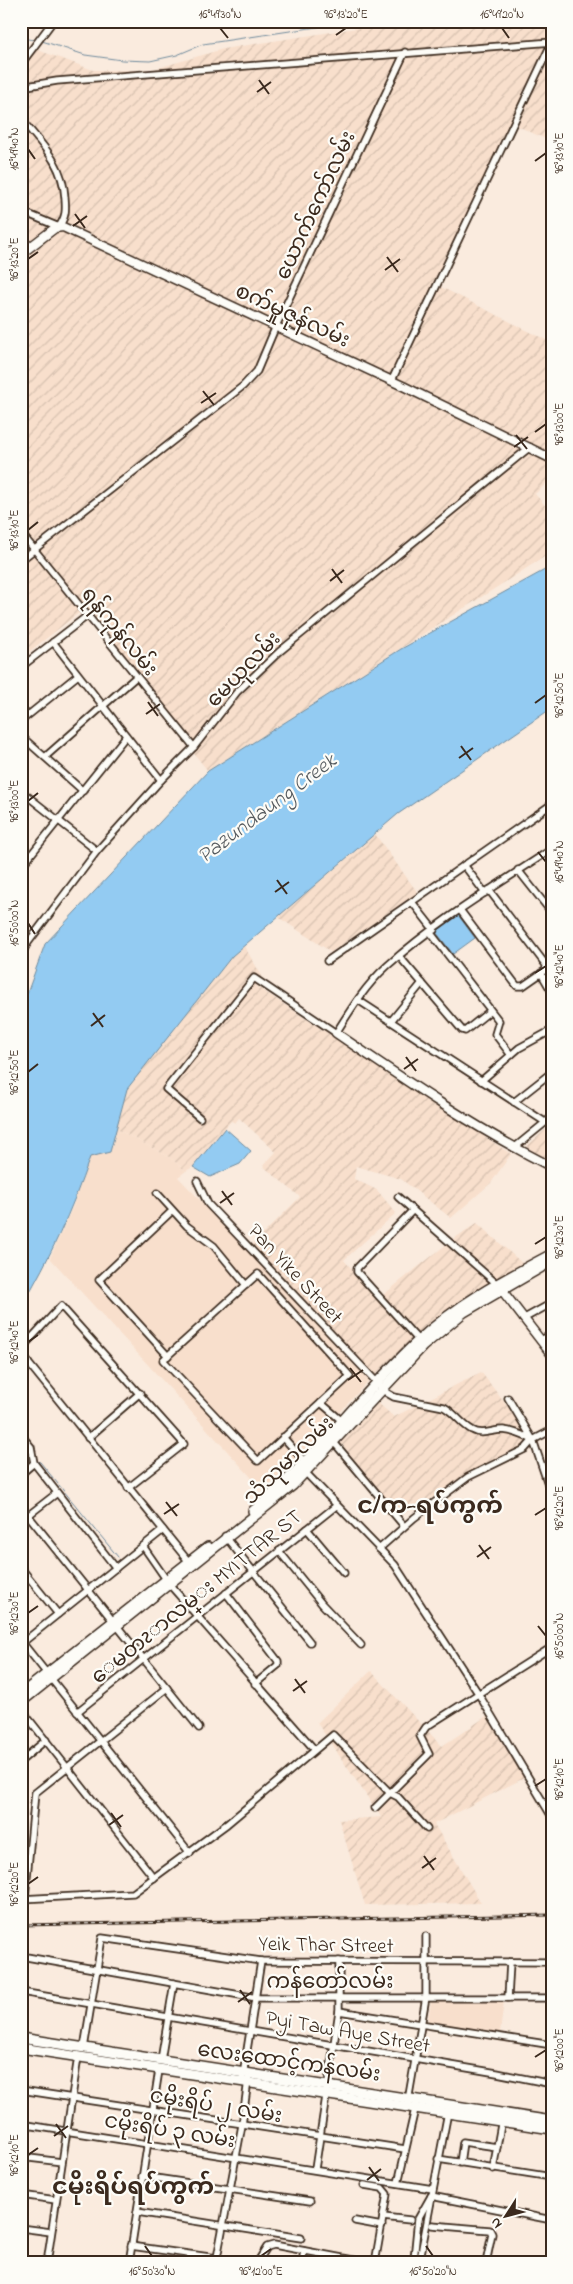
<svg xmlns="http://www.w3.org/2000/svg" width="573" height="2284" font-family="'Indie Flower','Noto Sans Myanmar',sans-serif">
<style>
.built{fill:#f8dfcc}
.industrial{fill:url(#industrial-furrows)}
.water{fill:#93cbf2;stroke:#708b9d}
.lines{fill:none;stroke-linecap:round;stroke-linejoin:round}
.stream{stroke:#708b9d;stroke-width:1}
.street-casing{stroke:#3b2a1e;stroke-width:9}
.secondary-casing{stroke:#3b2a1e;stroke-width:11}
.primary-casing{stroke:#3b2a1e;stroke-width:12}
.street{stroke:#fdfcf7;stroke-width:5.5}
.secondary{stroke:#fdfcf7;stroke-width:8}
.primary{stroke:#fdfcf7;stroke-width:9}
.rail-casing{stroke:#3b2a1e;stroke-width:3}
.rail{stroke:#fdfcf7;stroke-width:1;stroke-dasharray:4;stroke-linecap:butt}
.ticks{fill:none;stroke:#3b2a1e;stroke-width:2}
.labels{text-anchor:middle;stroke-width:4.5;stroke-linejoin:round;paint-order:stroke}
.street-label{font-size:21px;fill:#3b2a1e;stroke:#fdfcf7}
.water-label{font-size:22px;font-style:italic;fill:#555a5e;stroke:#fdfcf7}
.quarter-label{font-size:24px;font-weight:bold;fill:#3b2a1e;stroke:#fdfcf7}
.neatline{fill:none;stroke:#3b2a1e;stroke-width:2}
.ticks-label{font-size:12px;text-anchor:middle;fill:#3b2a1e}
</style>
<defs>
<pattern id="industrial-furrows" width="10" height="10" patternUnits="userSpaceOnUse" patternTransform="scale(1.25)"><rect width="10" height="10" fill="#f8dfcc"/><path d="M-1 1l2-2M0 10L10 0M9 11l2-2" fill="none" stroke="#d6c0af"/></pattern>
</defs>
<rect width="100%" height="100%" fill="#faebde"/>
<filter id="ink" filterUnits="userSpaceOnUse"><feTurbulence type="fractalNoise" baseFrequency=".02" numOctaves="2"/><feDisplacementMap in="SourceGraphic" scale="10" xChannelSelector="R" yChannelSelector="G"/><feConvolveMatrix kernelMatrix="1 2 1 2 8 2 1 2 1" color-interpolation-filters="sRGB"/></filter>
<g filter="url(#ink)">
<g class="built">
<polygon points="115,1128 169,1157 186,1171 178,1177 371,1378 303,1453 263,1490 50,1258 73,1206 90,1156 110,1152"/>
<polygon points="431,2001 504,2001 500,2033 428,2021"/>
</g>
<g class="industrial">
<polygon points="380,21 552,21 552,142 511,123 435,284 552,343 552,478 535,494 552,513 552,552 208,771 80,612 21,658 21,44 93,70 151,70 223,49 363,27"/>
<polygon points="375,834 418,893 331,952 278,917"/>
<polygon points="244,946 262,976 256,986 511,1154 491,1183 451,1218 401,1179 356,1166 354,1179 377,1190 396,1213 344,1260 378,1299 452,1240 477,1223 522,1263 481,1288 413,1340 371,1378 248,1249 300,1197 263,1166 276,1152 239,1118 235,1123 231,1121 193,1167 186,1171 169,1157 115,1128 127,1089 232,956"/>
<polygon points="552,1124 552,1161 526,1147"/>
<polygon points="481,1372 533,1440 400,1516 341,1443 378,1403 394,1417"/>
<polygon points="371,1671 442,1746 487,1716 524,1778 434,1824 481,1903 365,1905 339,1820 381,1817 317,1723"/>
</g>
<g class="water">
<path d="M552,566V708L398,814L232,956L127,1089L110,1152L90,1157C71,1212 51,1256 21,1307V1010L45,944L208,771L401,649Z"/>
<polygon points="458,915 475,938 453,954 436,932"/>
<polygon points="225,1128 251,1151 240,1164 210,1177 193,1167"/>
</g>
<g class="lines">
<g class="stream">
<polyline points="21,38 35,40"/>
<polyline points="42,41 85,55 122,60 150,61 177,55 203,44 357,21"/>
<polyline points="36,1461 40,1462 118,1557"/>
<polyline points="21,1465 28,1459 32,1460"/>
</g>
<defs>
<g id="street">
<polyline points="21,64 53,21"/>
<polyline points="21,87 57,81 552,42"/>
<path d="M21,119C42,145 63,163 65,198C66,211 66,216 59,227L21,211"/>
<polyline points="392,380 552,42"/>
<polyline points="21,533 194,747"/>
<polyline points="21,560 243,386 257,371 276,326 405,52"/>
<polyline points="53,642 161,780"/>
<polyline points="21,667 87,616"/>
<polyline points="21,721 78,675"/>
<polyline points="21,736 83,791"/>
<polyline points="45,757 136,677"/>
<polyline points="21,791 97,851"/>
<polyline points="464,865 485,893"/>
<polyline points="21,867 126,736"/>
<polyline points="518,870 552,913"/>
<polyline points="412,902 434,930"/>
<polyline points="460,910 517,986 523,986 546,970 546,965 489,890"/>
<polyline points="430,932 499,1021 495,1034 511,1055"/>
<polyline points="21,937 27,944"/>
<polyline points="21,955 27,944 97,851 161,780 194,747 237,692 279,652 530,447"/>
<polyline points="399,956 462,1030 465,1031 490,1011"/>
<polyline points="327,961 552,804"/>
<polyline points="541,973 552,992"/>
<polyline points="358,1000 545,1122"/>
<polyline points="391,1021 422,983"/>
<polyline points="481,1081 519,1048 552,1030"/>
<polyline points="514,1102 552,1072"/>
<path d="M200,1118L166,1089L254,978L336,1033C351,1009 366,985 387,966C437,921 496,886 552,849"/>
<polyline points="514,1148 552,1117"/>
<path d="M197,1181L208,1204L387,1393L394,1397L444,1407C455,1413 461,1424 472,1430C482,1436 492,1430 503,1430C514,1431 523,1435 533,1440"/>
<polyline points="157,1193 187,1226 214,1246 246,1285"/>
<polyline points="398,1197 497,1284"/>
<polyline points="413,1210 357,1268 357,1272 420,1342"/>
<polygon points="258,1274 350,1376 258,1461 163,1360"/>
<polyline points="523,1319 552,1303"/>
<polyline points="540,1340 552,1335"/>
<polyline points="21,1349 61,1306 184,1444 128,1488"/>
<polyline points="21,1354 189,1562"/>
<polyline points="168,1356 99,1280 172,1211"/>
<polyline points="21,1370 28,1362"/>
<polyline points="508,1398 533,1440 552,1496"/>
<polyline points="321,1403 342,1421"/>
<polyline points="21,1435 31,1447 34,1463 116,1568"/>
<polyline points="283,1437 305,1462"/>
<polyline points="88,1438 140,1393"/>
<polyline points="332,1440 404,1526"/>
<polyline points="304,1471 395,1565 478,1693 552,1817"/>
<polyline points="21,1474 34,1463"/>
<polyline points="28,1515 199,1728"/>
<polyline points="21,1521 57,1493"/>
<polyline points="307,1529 344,1573"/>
<polyline points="225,1536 310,1642"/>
<polyline points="143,1546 170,1585 314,1749"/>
<polyline points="379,1549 414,1518 468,1477 525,1449 533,1440 552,1430"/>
<polyline points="279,1551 322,1604 361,1645"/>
<polyline points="21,1568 58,1614"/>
<polyline points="226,1593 278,1661 278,1665 255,1684"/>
<polyline points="21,1641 190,1853"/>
<polyline points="22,1643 163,1530"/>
<polyline points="21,1709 154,1878"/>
<polyline points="77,1712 336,1506"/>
<polyline points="21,1761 46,1740"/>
<polyline points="375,1808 429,1754 420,1736 426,1727 552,1647"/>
<polyline points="25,1898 35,1793 167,1688"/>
<polyline points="21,1899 133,1893 227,1824 333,1735 390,1793 398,1797 427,1829"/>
<polyline points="21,1956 257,1998 552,1998"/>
<polyline points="21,1992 497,2073 552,2084"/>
<polyline points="508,1998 510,1962"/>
<polyline points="339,2011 552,2045"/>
<polyline points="84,2048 102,1938 261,1961 552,1962"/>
<polyline points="161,2060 174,1983"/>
<polyline points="242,2082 261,1961"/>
<polyline points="21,2090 405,2149"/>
<polyline points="408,2101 426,1997 426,1936"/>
<polyline points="21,2124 433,2189"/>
<polyline points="21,2157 62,2162"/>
<polyline points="438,2159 552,2177"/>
<polyline points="460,2163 463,2142 497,2147"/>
<polyline points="315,2169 339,2011 339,1961"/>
<polyline points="493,2169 502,2119"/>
<polyline points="142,2176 310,2201"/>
<polyline points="398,2183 415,2109"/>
<polyline points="364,2185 382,2188 387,2194 375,2263"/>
<polyline points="21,2195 56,2200"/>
<polyline points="431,2196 552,2220"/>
<polyline points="137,2212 301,2238"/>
<polyline points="383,2217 410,2220"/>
<polyline points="355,2221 382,2226"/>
<polyline points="432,2225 490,2230 492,2234 486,2263"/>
<polyline points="21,2228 51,2232"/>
<polyline points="131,2246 217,2258"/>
<polyline points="414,2259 418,2219 431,2196"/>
<polyline points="420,2259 448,2112"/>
<polyline points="21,2262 25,2263"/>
<polyline points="47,2263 78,2057"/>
<polyline points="129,2263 159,2070"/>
<polyline points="216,2263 242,2125 249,2073"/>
<polyline points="257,2263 267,2247 274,2245 369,2263"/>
<polyline points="302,2263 304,2251"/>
</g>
<g id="secondary">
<polyline points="21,254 55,228 63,227 405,387 552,459"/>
<path d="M336,1033C406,1081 476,1129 552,1167"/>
<polyline points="498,1285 552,1355"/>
</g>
<g id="primary">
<path d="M253,1511C314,1460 360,1395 418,1341C457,1304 505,1279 552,1254"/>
<polyline points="21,1694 208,1547"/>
<polyline points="21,1702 293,1485 423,1346 464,1312 552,1261"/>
<polyline points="21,2038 552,2121"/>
<polyline points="21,2048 552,2129"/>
</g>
</defs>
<use href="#street" class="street-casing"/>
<use href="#secondary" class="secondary-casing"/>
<use href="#primary" class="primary-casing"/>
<use href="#street" class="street"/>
<use href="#secondary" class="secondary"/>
<use href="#primary" class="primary"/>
<defs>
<polyline id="rail" points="21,1925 552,1915"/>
</defs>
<use href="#rail" class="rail-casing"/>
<use href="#rail" class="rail"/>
</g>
</g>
<path class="ticks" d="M220,28L228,38M502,28L509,38M336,35L346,28M259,80L269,94M257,92L271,82M28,149L35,159M535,161L546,153M75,214L85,228M73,226L87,216M387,257L398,272M28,259L38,252M385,270L400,259M203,391L214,405M201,403L216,393M535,432L546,424M516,435L527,449M514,447L528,437M28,530L38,522M332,569L342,583M330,581L344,570M148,702L158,716M535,703L546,695M146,714L160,704M461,746L471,760M459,758L473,748M28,801L38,793M538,852L546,862M277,880L287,894M275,892L289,882M28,923L35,934M535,973L546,966M93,1013L103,1027M91,1026L105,1015M406,1057L416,1071M404,1069L418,1059M28,1072L38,1064M222,1191L232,1205M220,1203L234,1193M535,1244L546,1237M28,1342L38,1335M350,1368L361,1382M348,1380L363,1370M166,1502L177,1516M164,1514L179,1504M535,1515L546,1508M479,1545L489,1559M477,1557L491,1547M28,1613L38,1606M538,1626L546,1636M295,1679L305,1693M293,1691L307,1681M535,1786L546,1779M111,1813L121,1827M109,1825L123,1815M424,1856L434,1870M422,1868L436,1858M28,1884L38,1877M240,1990L250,2004M238,2002L252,1992M535,2057L546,2050M56,2124L66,2138M54,2136L68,2126M28,2155L38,2148M369,2167L379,2181M367,2180L381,2169M145,2246L152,2256M426,2246L433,2256M261,2256L271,2249"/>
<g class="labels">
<g class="street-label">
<text transform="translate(315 205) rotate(-65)" y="7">ယောက်ကော်လမ်း</text>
<text transform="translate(293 315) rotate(25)" y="7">စက်မှုဇုန်လမ်း</text>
<text transform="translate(120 631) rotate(51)" y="7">ရန်ကုန်လမ်း</text>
<text transform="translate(243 669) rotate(-46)" y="7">မေယုလမ်း</text>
<text transform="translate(296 1273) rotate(47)" y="7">Pan Yike Street</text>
<text transform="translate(288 1460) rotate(-44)" y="7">သံသုမာလမ်း</text>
<text transform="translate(196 1596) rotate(-39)" y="7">ေမတၩာလမ္း MYITTAR ST</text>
<text transform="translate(326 1944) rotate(1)" y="7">Yeik Thar Street</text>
<text x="330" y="1988">ကန်တော်လမ်း</text>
<text transform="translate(348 2031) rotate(10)" y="7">Pyi Taw Aye Street</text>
<text transform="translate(289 2061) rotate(8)" y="7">လေးထောင့်ကန်လမ်း</text>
<text transform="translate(216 2105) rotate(9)" y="7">ငမိုးရိပ် ၂ လမ်း</text>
<text transform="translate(170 2130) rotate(9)" y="7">ငမိုးရိပ် ၃ လမ်း</text>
</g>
<g class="water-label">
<text transform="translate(266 807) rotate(-37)" y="8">Pazundaung Creek</text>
</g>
<g class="quarter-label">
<text x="430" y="1513">င/က-ရပ်ကွက်</text>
<text x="133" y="2194">ငမိုးရိပ်ရပ်ကွက်</text>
</g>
</g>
<rect width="573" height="2284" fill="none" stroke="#fdfcf7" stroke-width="55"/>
<g transform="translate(506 2216) rotate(234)" stroke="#fdfcf7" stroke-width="4" paint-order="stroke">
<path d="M0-4L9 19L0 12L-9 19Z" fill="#3b2a1e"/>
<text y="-8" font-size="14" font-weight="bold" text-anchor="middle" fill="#3b2a1e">N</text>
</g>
<rect x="28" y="28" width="518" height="2228" class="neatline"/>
<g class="ticks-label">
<text x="220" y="18">16°49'30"N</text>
<text x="346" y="18">96°13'20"E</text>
<text x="502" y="18">16°49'20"N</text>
<text transform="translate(14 149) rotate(-90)" y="4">16°49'40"N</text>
<text transform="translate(559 153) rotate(-90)" y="4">96°13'10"E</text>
<text transform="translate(14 259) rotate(-90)" y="4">96°13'20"E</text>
<text transform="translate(559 424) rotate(-90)" y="4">96°13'00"E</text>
<text transform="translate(14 530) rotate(-90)" y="4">96°13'10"E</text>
<text transform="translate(559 695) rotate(-90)" y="4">96°12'50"E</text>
<text transform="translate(14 801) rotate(-90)" y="4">96°13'00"E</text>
<text transform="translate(559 862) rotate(-90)" y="4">16°49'40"N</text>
<text transform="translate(14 923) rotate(-90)" y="4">16°50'00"N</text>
<text transform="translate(559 966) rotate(-90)" y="4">96°12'40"E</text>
<text transform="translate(14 1072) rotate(-90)" y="4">96°12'50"E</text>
<text transform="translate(559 1237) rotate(-90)" y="4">96°12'30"E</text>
<text transform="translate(14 1342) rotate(-90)" y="4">96°12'40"E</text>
<text transform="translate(559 1508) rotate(-90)" y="4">96°12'20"E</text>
<text transform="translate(14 1613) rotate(-90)" y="4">96°12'30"E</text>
<text transform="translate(559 1636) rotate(-90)" y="4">16°50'00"N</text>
<text transform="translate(559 1779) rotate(-90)" y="4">96°12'10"E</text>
<text transform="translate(14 1884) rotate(-90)" y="4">96°12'20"E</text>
<text transform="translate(559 2050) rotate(-90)" y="4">96°12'00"E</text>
<text transform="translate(14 2155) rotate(-90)" y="4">96°12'10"E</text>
<text x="152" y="2275">16°50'30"N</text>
<text x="261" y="2275">96°12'00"E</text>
<text x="433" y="2275">16°50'20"N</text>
</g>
</svg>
